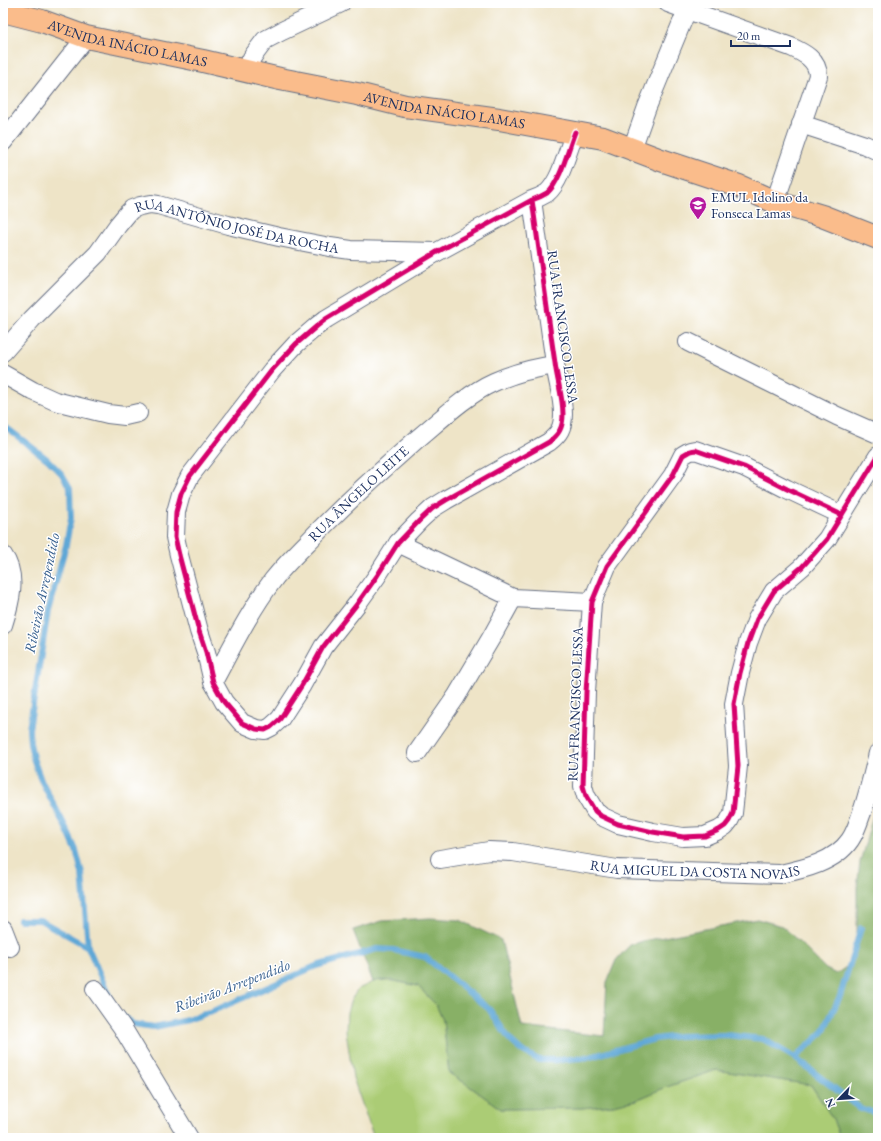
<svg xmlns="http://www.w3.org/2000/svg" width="881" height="1141" font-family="'EB Garamond',serif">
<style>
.green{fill:#abcc75;stroke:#637e6a}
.forest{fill:#88b066;stroke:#527062}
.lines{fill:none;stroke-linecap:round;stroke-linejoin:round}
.stream{stroke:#5fa7d6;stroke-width:6}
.minor-casing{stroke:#656e83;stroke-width:20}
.primary-casing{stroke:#656e83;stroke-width:24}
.minor{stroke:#fff;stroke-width:18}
.primary{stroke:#fabc8b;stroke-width:22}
.cycleway-casing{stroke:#fff;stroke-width:8}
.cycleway{stroke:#d6006c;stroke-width:5}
.labels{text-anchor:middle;stroke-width:3;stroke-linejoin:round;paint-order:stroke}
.street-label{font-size:14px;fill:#1b2f5e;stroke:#fff}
.poi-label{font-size:14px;fill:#1b2f5e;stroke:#fff;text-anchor:start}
.water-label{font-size:15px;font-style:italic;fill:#365f8e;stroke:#fff}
</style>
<rect width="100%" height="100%" fill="#fff"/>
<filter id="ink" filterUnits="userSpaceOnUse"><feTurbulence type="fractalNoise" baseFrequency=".025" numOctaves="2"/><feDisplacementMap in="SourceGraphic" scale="8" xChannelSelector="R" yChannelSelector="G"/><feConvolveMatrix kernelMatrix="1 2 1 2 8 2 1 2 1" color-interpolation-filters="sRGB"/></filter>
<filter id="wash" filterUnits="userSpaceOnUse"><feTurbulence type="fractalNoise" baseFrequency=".012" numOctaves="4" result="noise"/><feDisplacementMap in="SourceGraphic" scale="16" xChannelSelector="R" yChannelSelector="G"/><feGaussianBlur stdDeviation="0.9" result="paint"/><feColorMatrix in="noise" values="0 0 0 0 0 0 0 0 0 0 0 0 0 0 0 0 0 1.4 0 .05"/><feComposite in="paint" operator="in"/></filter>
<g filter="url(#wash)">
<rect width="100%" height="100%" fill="#eee4c7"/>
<polygon class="green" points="380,980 395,981 418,986 436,1005 443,1020 449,1073 465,1083 501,1109 581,1108 613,1105 636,1100 664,1088 716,1070 811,1085 833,1119 840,1138 374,1138 353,1078 346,1031 347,1012 351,1000 358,989 373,982"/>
<polygon class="forest" points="878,798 878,1138 840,1138 833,1119 811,1085 716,1070 664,1088 636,1100 613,1105 581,1108 501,1109 465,1083 449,1073 443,1020 436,1005 418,986 395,981 380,980 373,982 353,930 382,921 430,918 460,920 501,940 522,1027 604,1036 607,982 616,960 630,945 643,941 757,919 782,926 791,934 826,969 836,974 849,965 857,934 857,888 860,862"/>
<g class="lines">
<g class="stream">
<polyline points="3,426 8,429 47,459 62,474 70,488 71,518 66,545 48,611 29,729 30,743 33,758 41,780 66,828 76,850 82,873 88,947 110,998"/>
<polyline points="20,920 40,920 88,947"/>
<polyline points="123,1017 133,1024 154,1027 188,1020 220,1008 316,966 377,949 393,950 425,957 489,1009 501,1027 510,1040 521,1050 539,1060 560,1060 590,1057 655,1039 679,1036 726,1035 763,1039 795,1058 860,1108 878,1114"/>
<polyline points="795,1058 823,1032 840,996 861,928"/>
</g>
</g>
</g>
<g filter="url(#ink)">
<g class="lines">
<defs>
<g id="minor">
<path d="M668,3L791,47C804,53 818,60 818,76L775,202"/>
<polyline points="245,71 253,56 265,40 282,31 341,3"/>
<polyline points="801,124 865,145 878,151"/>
<polyline points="3,142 86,37"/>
<polyline points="632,149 647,107 687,10"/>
<path d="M532,200C540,255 547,309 555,363C557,380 563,397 563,414C563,428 559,434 549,442L446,500L433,508L419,521L398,543L377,576L357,604L323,647L302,685L280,719L271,727L265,730L256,729L242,723L224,702L213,682L206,652L199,631L179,555L175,537L176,512L181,494L190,476L272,370L296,344L317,326L326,319L437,252L532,200C538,198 542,196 547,193C561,181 568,149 575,132"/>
<polyline points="688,342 837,416 878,434"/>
<path id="s1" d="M3,352L32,319L98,253L118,225L128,213L132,209L140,206L151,204L158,205L228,225L279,237L330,247L351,250L437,252"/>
<polyline points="3,374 33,391 55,401 108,414 125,416 138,413"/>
<polyline points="842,515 787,489 744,467 695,450 690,451 683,455 673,475 607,566 592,602 586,692 583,786 586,796 595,811 601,816 618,824 653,832 683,837 705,836 719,830 725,826 729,821 733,813 738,766 734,704 740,673 748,643 757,619 774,591 802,567 827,539 878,456"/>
<polyline points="398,543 513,598 592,602"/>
<path d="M3,555C18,576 10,603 3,625"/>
<path id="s2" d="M213,682C232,647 249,612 273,580C283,567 296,554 308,542C342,506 379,473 416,440C439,421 467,394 494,382C514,373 534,368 555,365"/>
<polyline points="417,753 456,697 491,638 513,598"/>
<path id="s3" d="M440,859L489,851L513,852L617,869L780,874C804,869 835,862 850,840C855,833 858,824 861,815C868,795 873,774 878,753"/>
<polyline points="3,929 10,947"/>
<polyline points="95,989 122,1027 189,1138"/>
</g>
<g id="primary">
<path id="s4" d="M3,11L42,21L86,37L203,61L280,79L357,94L405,106L499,119L603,138L661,160L739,186L775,202L822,216L878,238"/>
</g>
</defs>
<use href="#minor" class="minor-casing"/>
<use href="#primary" class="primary-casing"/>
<use href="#minor" class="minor"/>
<use href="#primary" class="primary"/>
<defs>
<g id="cycleway">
<path d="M532,200C540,255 547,309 555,363C557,380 563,397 563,414C563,428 559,434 549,442L446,500L433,508L419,521L398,543L377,576L357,604L323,647L302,685L280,719L271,727L265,730L256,729L242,723L224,702L213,682L206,652L199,631L179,555L175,537L176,512L181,494L190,476L272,370L296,344L317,326L326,319L437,252L532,200C538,198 542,196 547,193C561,181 568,149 575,132"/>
<polyline points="842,515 787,489 744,467 695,450 690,451 683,455 673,475 607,566 592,602 586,692 583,786 586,796 595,811 601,816 618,824 653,832 683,837 705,836 719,830 725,826 729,821 733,813 738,766 734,704 740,673 748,643 757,619 774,591 802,567 827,539 878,456"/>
</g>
</defs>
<use href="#cycleway" class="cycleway-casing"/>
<use href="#cycleway" class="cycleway"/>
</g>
</g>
<defs>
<symbol id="school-pin" viewBox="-11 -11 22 30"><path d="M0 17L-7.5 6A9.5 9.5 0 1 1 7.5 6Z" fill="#b5179e" stroke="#fff"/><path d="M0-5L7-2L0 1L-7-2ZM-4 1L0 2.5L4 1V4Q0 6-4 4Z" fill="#fff"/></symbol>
</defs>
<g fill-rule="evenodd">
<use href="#school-pin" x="688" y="195" width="20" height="27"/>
</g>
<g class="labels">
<g class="street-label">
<text dy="5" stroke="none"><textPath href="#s4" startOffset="129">AVENIDA INÁCIO LAMAS</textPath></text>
<text dy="5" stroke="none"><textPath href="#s4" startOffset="453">AVENIDA INÁCIO LAMAS</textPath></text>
<text dy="5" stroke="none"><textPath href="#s1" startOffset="301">RUA ANTÔNIO JOSÉ DA ROCHA</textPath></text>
<text transform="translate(563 327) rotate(82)" y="5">RUA FRANCISCO LESSA</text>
<text dy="5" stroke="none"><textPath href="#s2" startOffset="240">RUA ÂNGELO LEITE</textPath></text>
<text transform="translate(575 704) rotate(-88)" y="5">RUA FRANCISCO LESSA</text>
<text dy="5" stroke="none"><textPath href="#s3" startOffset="257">RUA MIGUEL DA COSTA NOVAIS</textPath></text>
</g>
<g class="poi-label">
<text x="711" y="202">EMUL Idolino da<tspan x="711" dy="16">Fonseca Lamas</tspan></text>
</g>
<g class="water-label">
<text transform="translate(42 593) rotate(-78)" y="5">Ribeirão Arrependido</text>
<text transform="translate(232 986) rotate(-21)" y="5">Ribeirão Arrependido</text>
</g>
</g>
<rect width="881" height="1141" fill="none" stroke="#fff" stroke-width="16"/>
<g transform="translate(839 1099) rotate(245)" stroke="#ffffff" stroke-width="3" paint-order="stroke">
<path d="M0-3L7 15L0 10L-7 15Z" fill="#1b2f5e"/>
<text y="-6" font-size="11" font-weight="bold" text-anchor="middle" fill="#1b2f5e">N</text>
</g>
<path d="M731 40v6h59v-6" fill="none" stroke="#1b2f5e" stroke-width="2"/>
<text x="737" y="40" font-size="12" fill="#1b2f5e" stroke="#ffffff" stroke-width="3" paint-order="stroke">20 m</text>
</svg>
